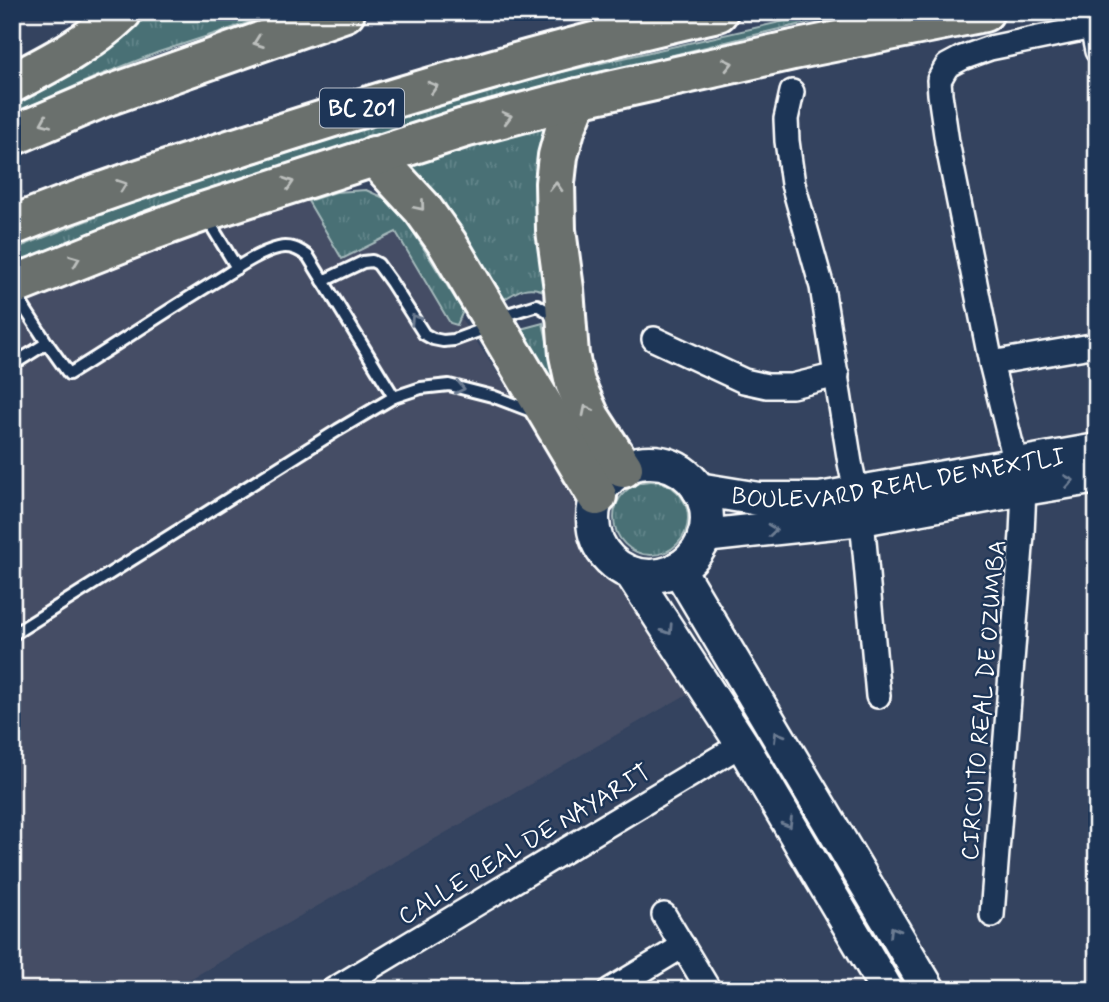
<svg xmlns="http://www.w3.org/2000/svg" width="1109" height="1002" font-family="Mynerve,sans-serif">
<style>
.built{fill:#444d65}
.grass{fill:url(#grass-tufts);stroke:#a4b8ba;stroke-width:2}
.lines{fill:none;stroke-linecap:round;stroke-linejoin:round}
.lane-casing{stroke:#fff;stroke-width:16}
.street-casing{stroke:#fff;stroke-width:28}
.secondary-casing{stroke:#fff;stroke-width:37}
.highway-casing{stroke:#fff;stroke-width:44}
.lane{stroke:#1d3557;stroke-width:10}
.street{stroke:#1d3557;stroke-width:23}
.secondary{stroke:#1d3557;stroke-width:32}
.highway{stroke:#6a706d;stroke-width:38}
.oneway{stroke:#bcbfbd}
.oneway2{stroke:#6c7c92}
.labels{text-anchor:middle;stroke-width:5;stroke-linejoin:round;paint-order:stroke}
.shield{fill:#1d3557;stroke:#bbc2cd;stroke-width:2}
.shield-label{font-size:23px;font-weight:bold;fill:#fff}
.street-label{font-size:24px;fill:#fff;stroke:#1d3557}
</style>
<defs>
<pattern id="grass-tufts" width="24" height="20" patternUnits="userSpaceOnUse" patternTransform="scale(1.75)"><rect width="24" height="20" fill="#487075"/><path d="M3 7l-1-3M5 7V3M7 7l1-3M15 17l-1-3M17 17v-4M19 17l1-3" fill="none" stroke="#63858a"/></pattern>
</defs>
<rect width="100%" height="100%" fill="#34435f"/>
<filter id="ink" filterUnits="userSpaceOnUse"><feTurbulence type="fractalNoise" baseFrequency=".0143" numOctaves="2"/><feDisplacementMap in="SourceGraphic" scale="14" xChannelSelector="R" yChannelSelector="G"/><feConvolveMatrix kernelMatrix="1 2 1 2 8 2 1 2 1" color-interpolation-filters="sRGB"/></filter>
<g filter="url(#ink)">
<polygon class="built" points="358,189 388,209 705,684 171,990 12,990 12,299 317,194"/>
<g class="grass">
<polygon points="143,12 281,12 159,52 98,76 12,114 12,93 113,40"/>
<polygon points="824,12 852,12 844,15 775,30 575,79 356,142 228,183 12,267 12,250 167,189 285,149 510,84"/>
<path d="M562,117C556,123 548,130 544,137C525,170 545,256 550,294C527,281 515,292 496,305L402,162Z"/>
<polygon points="366,190 384,198 402,214 463,311 457,325 450,323 396,232 342,259 308,201 336,192"/>
<polygon points="543,323 557,383 569,419 517,330"/>
<circle cx="651" cy="518" r="37"/>
</g>
<g class="lines">
<defs>
<g id="lane">
<polyline points="206,217 237,268"/>
<polyline points="323,281 363,262 372,261 378,264 391,282 424,334 433,339 443,341 454,340 495,325 511,313 537,305 549,312 554,322"/>
<polyline points="14,292 47,343"/>
<path d="M12,365L47,343L69,374C118,344 166,311 216,281C234,270 257,253 278,248C290,245 298,249 308,256L394,397"/>
<polyline points="12,635 338,430 394,397 421,388 449,385 492,396 534,412"/>
</g>
<g id="street">
<polyline points="1092,27 1097,51"/>
<polyline points="792,92 786,119 787,141 793,184 822,287 850,463 862,519 878,696"/>
<polyline points="654,339 744,381 767,386 792,386 837,375"/>
<polyline points="991,363 1097,345"/>
<polyline points="1016,464 991,363 947,142 940,94 939,80 947,66 962,58 990,48 1097,26"/>
<polyline points="664,915 709,990"/>
<polyline points="992,915 1022,534 1024,489"/>
<polyline points="333,990 742,744"/>
<polyline points="610,990 683,946"/>
</g>
<g id="secondary">
<circle cx="650" cy="519" r="57"/>
<path id="s1" d="M698,489L759,499H820L1097,450"/>
<polyline points="704,536 862,519 1024,489 1097,477"/>
<polyline points="678,568 929,990"/>
<polyline points="631,573 742,744 887,990"/>
</g>
<g id="highway">
<path d="M12,83C51,63 90,43 122,12"/>
<polyline points="578,98 565,130 558,156 555,183 556,230 564,289 569,355 575,383 590,417 623,468"/>
<polyline points="12,136 104,97 345,12"/>
<polyline points="374,156 422,208 447,243 597,496"/>
<path d="M12,226C97,191 186,164 273,136C420,89 568,45 718,12"/>
<polyline points="12,286 148,232 203,212 464,128 578,98 793,50 984,12"/>
</g>
</defs>
<use href="#lane" class="lane-casing"/>
<use href="#street" class="street-casing"/>
<use href="#secondary" class="secondary-casing"/>
<use href="#highway" class="highway-casing"/>
<use href="#lane" class="lane"/>
<use href="#street" class="street"/>
<use href="#secondary" class="secondary"/>
<use href="#highway" class="highway"/>
</g>
<defs><path id="oneway-chevron" d="M-2-3.5L2.5 0L-2 3.5" fill="none" stroke-width="1.6" stroke-linecap="round" stroke-linejoin="round" transform="scale(1.75)"/></defs>
<g class="oneway">
<use href="#oneway-chevron" transform="translate(258 42) rotate(160)"/>
<use href="#oneway-chevron" transform="translate(728 64) rotate(-13)"/>
<use href="#oneway-chevron" transform="translate(433 87) rotate(-16)"/>
<use href="#oneway-chevron" transform="translate(507 117) rotate(-15)"/>
<use href="#oneway-chevron" transform="translate(45 122) rotate(157)"/>
<use href="#oneway-chevron" transform="translate(289 183) rotate(-18)"/>
<use href="#oneway-chevron" transform="translate(122 185) rotate(-20)"/>
<use href="#oneway-chevron" transform="translate(556 187) rotate(-88)"/>
<use href="#oneway-chevron" transform="translate(420 206) rotate(50)"/>
<use href="#oneway-chevron" transform="translate(75 260) rotate(-21)"/>
<use href="#oneway-chevron" transform="translate(587 410) rotate(-116)"/>
</g>
<g class="oneway2">
<use href="#oneway-chevron" transform="translate(415 319) rotate(-123)"/>
<use href="#oneway-chevron" transform="translate(460 388) rotate(12)"/>
<use href="#oneway-chevron" transform="translate(1069 481) rotate(-9)"/>
<use href="#oneway-chevron" transform="translate(772 530) rotate(-5)"/>
<use href="#oneway-chevron" transform="translate(668 630) rotate(57)"/>
<use href="#oneway-chevron" transform="translate(778 736) rotate(-121)"/>
<use href="#oneway-chevron" transform="translate(788 823) rotate(59)"/>
<use href="#oneway-chevron" transform="translate(894 931) rotate(-121)"/>
</g>
</g>
<g class="labels">
<rect class="shield" x="320" y="88.5" width="84" height="39" rx="5"/>
<g class="shield-label">
<text x="362" y="116">BC 201</text>
</g>
<g class="street-label">
<text dy="8" stroke="none"><textPath href="#s1" startOffset="203">BOULEVARD REAL DE MEXTLI</textPath></text>
<text transform="translate(983 700) rotate(-85)" y="8">CIRCUITO REAL DE OZUMBA</text>
<text transform="translate(524 844) rotate(-31)" y="8">CALLE REAL DE NAYARIT</text>
</g>
</g>
<rect width="1109" height="1002" fill="none" stroke="#1d3557" stroke-width="42"/>
<rect x="21" y="21" width="1067" height="960" fill="none" stroke="#fff" stroke-width="2.5" filter="url(#ink)"/>
</svg>
